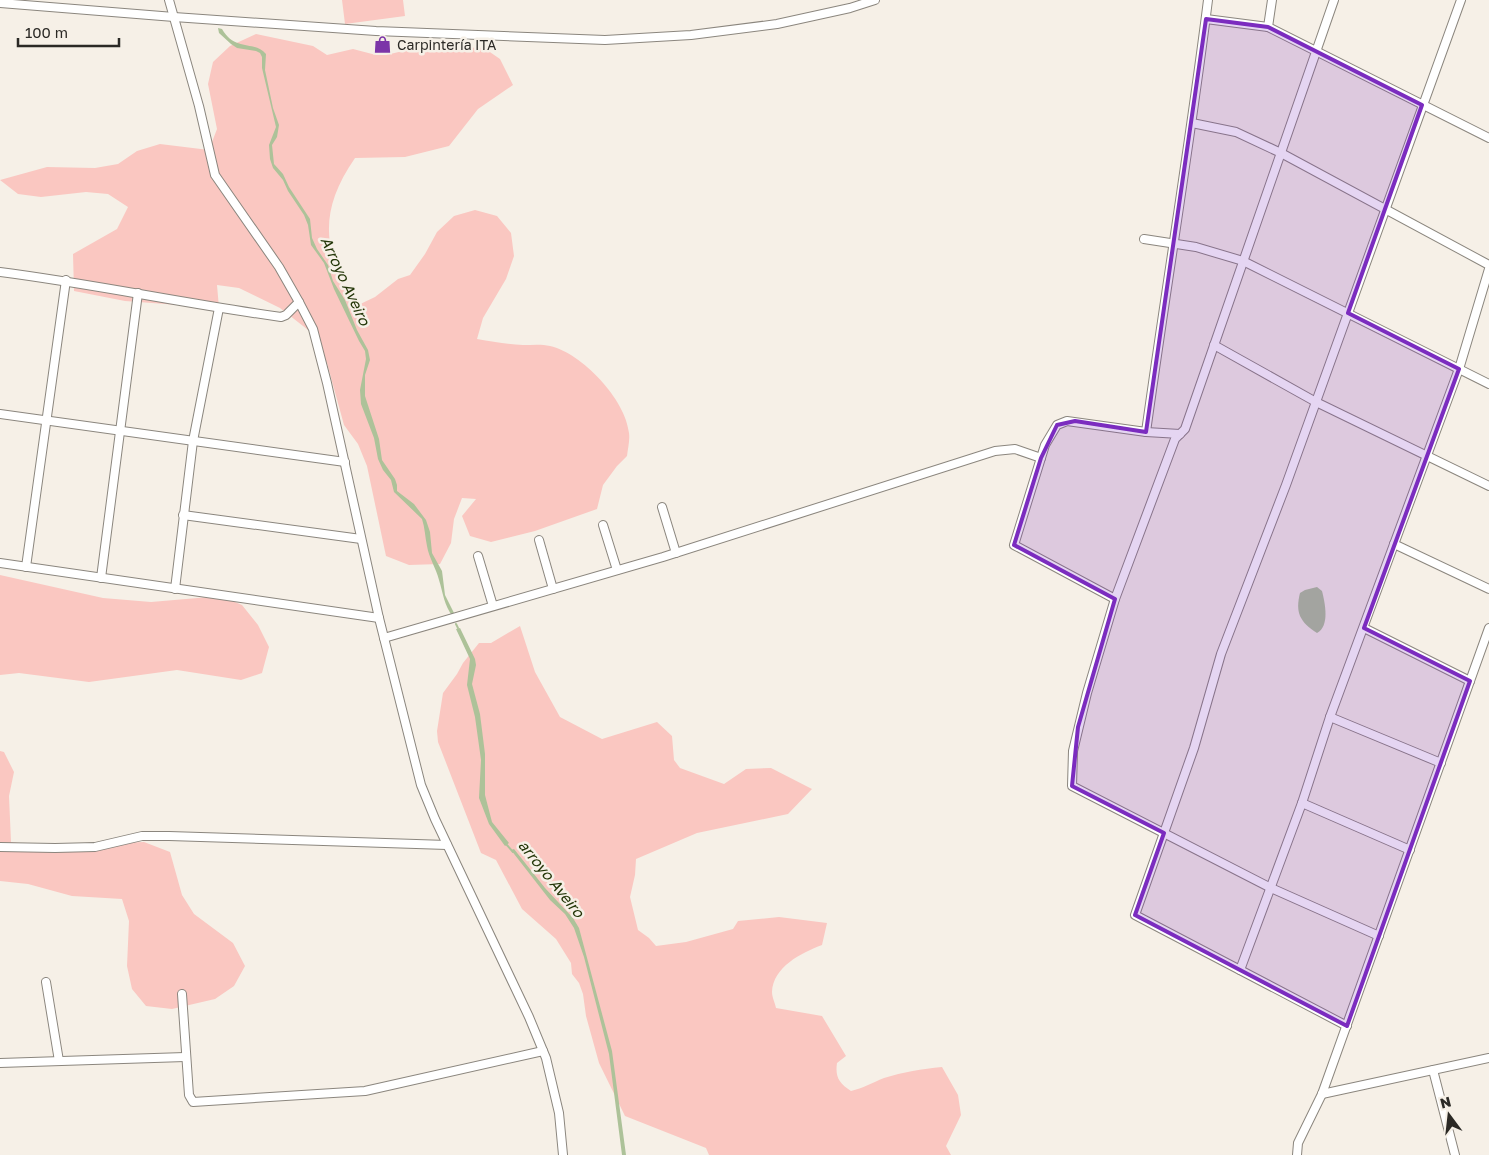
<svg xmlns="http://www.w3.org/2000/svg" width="1489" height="1155" font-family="'Golos Text',sans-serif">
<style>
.green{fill:#fac7c1}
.water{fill:#adc299}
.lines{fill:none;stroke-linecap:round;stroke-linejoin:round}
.stream{stroke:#adc299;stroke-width:2}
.minor-casing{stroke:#8b867e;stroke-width:10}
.minor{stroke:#fff;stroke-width:8}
.marked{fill:#7b2cbf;fill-opacity:0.2;stroke:#7b2cbf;stroke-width:4;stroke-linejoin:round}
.labels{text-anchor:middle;stroke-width:5;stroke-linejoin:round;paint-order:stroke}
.poi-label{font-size:14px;fill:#2b2925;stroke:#f6f0e7;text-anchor:start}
.water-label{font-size:15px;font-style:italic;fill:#233608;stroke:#f6f0e7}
</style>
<rect width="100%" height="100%" fill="#f6f0e7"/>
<g class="green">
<polygon points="342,0 403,0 405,16 345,24"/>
<path d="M256,34L313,46L327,55L353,49L376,55H386L424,46L484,48L500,59L513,85L478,109L449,146L405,157L355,158C317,213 324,251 354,307L375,297L398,279L410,275L425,254L437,232L454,216L475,210L497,216L511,233L514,256L506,279L483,318L477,339C493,342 507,344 523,345C532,345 542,344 550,346C582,353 626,400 629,433C630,440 628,448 627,456L617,466L603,485L597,509L535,531L491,542L470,536L462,516L476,499L462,498L454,519L451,543L440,564L409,565L386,556L367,466L358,444L344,425L327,363L315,344L312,333L280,308L239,288L217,285L219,308L125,301L74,291L73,254L117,229L128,207L108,194L86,192L41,197L18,194L0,180L47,167L95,168L118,164L137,151L160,144L209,150L217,129L208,84L213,62L230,46Z"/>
<polygon points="0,575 103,598 151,602 221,596 242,605 258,625 269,647 262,673 241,680 177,670 89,682 19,673 0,675"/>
<path d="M520,626L535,672L560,717L602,739L657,722L672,736L674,760L680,768L724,784L746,769L771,768L812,789L788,814L697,833L636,859L635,875L630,897L638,930L649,938L656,946L686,942L733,929L738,921L779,917L827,923L822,945C801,953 773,967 772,992C772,997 775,1003 776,1008L822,1016L846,1056L837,1063C835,1077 839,1083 851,1091C863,1088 872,1083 884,1078C903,1072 922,1069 942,1067L958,1095L961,1115L946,1146L951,1155H709L706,1148L625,1116L599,1063L586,1016L583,994L579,983L572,974L571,963L556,939L522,909L496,860L481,853L438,742L437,731L443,693L457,674L463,663L479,643H491Z"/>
<polygon points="0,751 4,752 14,772 9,796 11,842 69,850 120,843 144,842 170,852 182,895 194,914 233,943 245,966 234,986 215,999 172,1009 146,1006 132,989 127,966 129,921 122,899 72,896 28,884 0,881"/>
</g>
<g class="water">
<path d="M218,28L222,29C235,52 254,40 266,54L265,70L273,108L279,125L277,137L272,145L274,164L283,174L289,187L310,219L312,238L317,249L328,265L333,281L345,300L357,330L368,350L370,360L365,375V396L379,439L382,460L395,479L397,485V491L414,504L426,520L430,532L432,553L442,571L445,595L455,615L453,617C444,605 443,593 439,580C436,568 429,558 427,546C425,537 425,528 422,519L394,492L391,480L383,470L378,459L374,438L361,404L360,390L366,359L365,351L359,341L334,289L324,263L311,245L308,225L304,215L288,191L283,180L273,168L270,159L269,145L276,127L262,68V57L260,53L256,51L237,48L231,44L219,33Z"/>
<path d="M1317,587L1322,591C1325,603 1330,626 1317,633C1300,622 1295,613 1300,593L1305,590Z"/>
<polygon points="460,628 475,659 476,665 472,684 480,714 485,754 485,795 492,822 509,843 505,846 489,824 479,798 481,760 475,717 467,685 470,659 456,629"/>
<polygon points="514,849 545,888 573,918 579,928 612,1051 626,1155 622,1155 609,1054 584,957 574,928 565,914 550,900 511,850"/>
</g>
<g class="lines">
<g class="stream">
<polyline points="456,624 458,628"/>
<polyline points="506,844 513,852"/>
</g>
<defs>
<g id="minor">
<polyline points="169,0 199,106 215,175 279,267 299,302 313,329 327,383 379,618 421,785 435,819 529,1017 546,1058 559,1113 563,1155"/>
<polyline points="1272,0 1268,27 1489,138"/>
<polyline points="1334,0 1185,429 1175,439 1115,599 1087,693 1073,751 1072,786 1271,888 1379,936"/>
<polyline points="0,3 174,17 376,31 605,40 691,35 777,24 850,8 875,0"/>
<polyline points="1206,19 1268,27"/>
<polyline points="1192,123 1236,132 1281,153 1489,265"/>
<polyline points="1144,239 1196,247 1243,261 1489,384"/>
<path d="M0,272C94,284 187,304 281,317L286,315L299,302"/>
<polyline points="1214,345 1316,402 1489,486"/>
<polyline points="0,414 345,462"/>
<path d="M1146,432C1166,288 1190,144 1208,0"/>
<polyline points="662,507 676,553"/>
<polyline points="183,515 361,539"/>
<polyline points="603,525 617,570"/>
<polyline points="539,540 553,589"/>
<polyline points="1394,544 1489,589"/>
<polyline points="478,556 493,606"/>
<polyline points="0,563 379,618"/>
<polyline points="26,567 66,280"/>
<polyline points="101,578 138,293"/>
<polyline points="175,589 193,441 219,308"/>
<polyline points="1115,599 1014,545 1045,445 1057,425 1067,421 1146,432 1180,434"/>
<polyline points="1364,628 1470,681"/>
<polyline points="384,638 663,557 995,451 1015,449 1041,458"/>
<polyline points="1330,717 1441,763"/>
<polyline points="1302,803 1410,850"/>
<polyline points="0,847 55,848 95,847 142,836 169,836 447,845"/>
<polyline points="1240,970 1302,803 1330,717 1459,369 1489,269"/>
<polyline points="46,982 59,1061"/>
<polyline points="182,994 189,1095 193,1102 365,1091 543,1051"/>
<polyline points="1347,1026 1135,915 1194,748 1221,654 1286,485 1461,0"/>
<polyline points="0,1063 185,1057"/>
<polyline points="1433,1070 1455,1155"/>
<polyline points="1322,1094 1489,1058"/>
<polyline points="1297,1155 1298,1143 1322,1094 1489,628"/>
</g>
</defs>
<use href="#minor" class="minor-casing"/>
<use href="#minor" class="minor"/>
</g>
<path class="marked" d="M1206,19L1268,27L1422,105L1348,313L1459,369L1364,628L1470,681L1347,1026L1135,915L1164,833L1072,786L1078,727L1115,599L1014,545L1041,458L1057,425L1075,421L1146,432Z"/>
<defs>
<symbol id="shop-bare" viewBox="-9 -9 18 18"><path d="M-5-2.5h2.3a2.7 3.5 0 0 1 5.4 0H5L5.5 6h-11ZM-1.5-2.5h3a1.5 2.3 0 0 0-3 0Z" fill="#7c35a8" stroke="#f6f0e7" stroke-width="2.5" paint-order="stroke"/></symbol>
</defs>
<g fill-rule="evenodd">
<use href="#shop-bare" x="370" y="32" width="25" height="25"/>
</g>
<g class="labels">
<g class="poi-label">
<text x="397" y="50">Carpintería ITA</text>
</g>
<g class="water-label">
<text transform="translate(345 281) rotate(65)" y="5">Arroyo Aveiro</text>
<text transform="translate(551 879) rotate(51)" y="5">arroyo Aveiro</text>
</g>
</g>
<g transform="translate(1449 1115) rotate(345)" stroke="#f6f0e7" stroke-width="4" paint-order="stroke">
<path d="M0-4L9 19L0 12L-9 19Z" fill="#2b2925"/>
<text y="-8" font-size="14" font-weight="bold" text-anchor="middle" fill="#2b2925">N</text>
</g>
<path d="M18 38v8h101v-8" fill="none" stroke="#2b2925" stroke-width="2.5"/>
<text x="25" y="38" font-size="15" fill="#2b2925" stroke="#f6f0e7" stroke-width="4" paint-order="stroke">100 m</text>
</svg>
